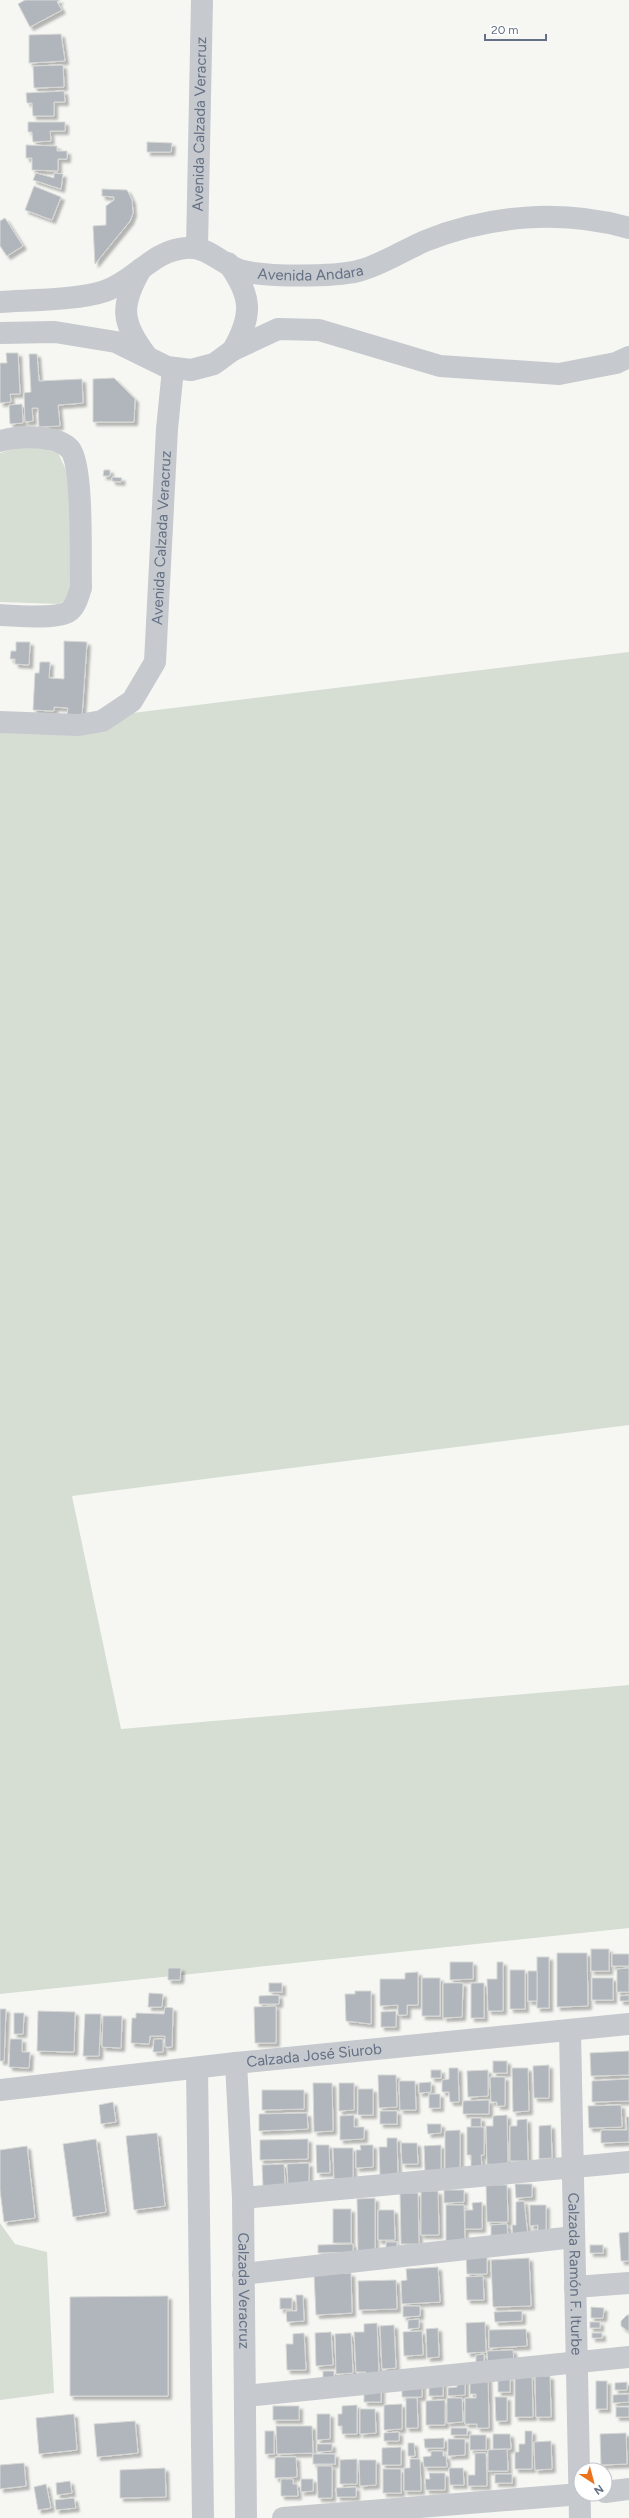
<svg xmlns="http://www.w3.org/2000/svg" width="629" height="2518" font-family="Figtree,sans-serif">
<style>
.green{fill:#d6ded4}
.building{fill:#b1b6bd;stroke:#d7d8d5;filter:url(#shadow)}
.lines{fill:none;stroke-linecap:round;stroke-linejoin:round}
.street{stroke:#c6c9cd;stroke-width:22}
.labels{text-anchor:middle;stroke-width:4;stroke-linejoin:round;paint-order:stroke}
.street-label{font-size:15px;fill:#647085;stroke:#fff}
</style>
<defs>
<filter id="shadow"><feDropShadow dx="3.5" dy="3.5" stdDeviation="1" flood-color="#0004"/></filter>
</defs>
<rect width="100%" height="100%" fill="#f6f7f3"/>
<g class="green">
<polygon points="28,444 58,453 69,476 75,586 70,598 58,604 0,602 0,453"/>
<polygon points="629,652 629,1425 72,1496 121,1729 629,1685 629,1928 0,1994 0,712 100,717"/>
<polygon points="0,2223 15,2244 47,2252 54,2393 0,2400"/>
</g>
<g class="building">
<polygon points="25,0 60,0 57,2 62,10 30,27 18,4"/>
<polygon points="61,34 65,61 29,63 29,35"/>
<polygon points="63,65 64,87 34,88 33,66"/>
<polygon points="64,91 65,102 54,102 54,116 33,116 32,103 27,103 26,93"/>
<polygon points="28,122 65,122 65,131 50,131 51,141 33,142 32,132 28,132"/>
<polygon points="147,142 172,143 171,152 147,152"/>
<polygon points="26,145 57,146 57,151 67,151 67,159 58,159 58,171 32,170 32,158 26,158"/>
<polygon points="36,173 54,178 54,173 63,174 61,189 33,180"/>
<polygon points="34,186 61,197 52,220 25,210"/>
<polygon points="102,189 127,190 132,200 133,213 130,221 95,264 93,226 106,225 106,206 114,200 114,197 102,196"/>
<polygon points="5,218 23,246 7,256 0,246 0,221"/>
<polygon points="6,353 18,353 20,394 10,394 11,402 0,403 0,363 7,363"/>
<polygon points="29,354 37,354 39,381 82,379 83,403 58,405 60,426 39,427 38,408 32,408 33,421 25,422 24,393 31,392"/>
<polygon points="114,378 135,399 134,422 93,422 93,379"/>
<polygon points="22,404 23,423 10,424 9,405"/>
<polygon points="104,470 110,470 110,476 103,476"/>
<polygon points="112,477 122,478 121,482 112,481"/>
<polygon points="64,641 87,642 82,716 67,715 68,708 54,707 54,711 33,710 35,673 39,673 40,662 50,662 49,678 64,679"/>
<polygon points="16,642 30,642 29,665 15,664 15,659 10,659 11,651 16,651"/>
<rect x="591" y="1949" width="18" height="22"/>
<polygon points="557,1953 587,1953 588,2006 557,2007"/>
<rect x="612" y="1954" width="17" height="12"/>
<rect x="537" y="1957" width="12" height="51"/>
<polygon points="450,1962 473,1962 473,1979 450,1980"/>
<polygon points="497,1962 503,1962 503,2011 488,2011 487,1979 497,1979"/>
<polygon points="168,1968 181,1968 180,1980 168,1980"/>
<polygon points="629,1968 629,1992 617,1992 617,1969"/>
<rect x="510" y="1970" width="15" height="39"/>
<rect x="528" y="1971" width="9" height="30"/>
<polygon points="418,1972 418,2005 407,2005 407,2015 398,2015 398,2005 380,2006 380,1979 405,1979 405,1973"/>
<rect x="422" y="1978" width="18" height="38"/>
<rect x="592" y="1978" width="21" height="22"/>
<rect x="269" y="1983" width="13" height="9"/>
<polygon points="443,1983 463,1983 462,2017 443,2018"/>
<rect x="471" y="1983" width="13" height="35"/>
<polygon points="355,1991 371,1991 371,2024 346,2021 345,1994 355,1994"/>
<polygon points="149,1993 163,1994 162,2007 148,2007"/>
<polygon points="279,1995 279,2004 259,2004 259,1996"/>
<polygon points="629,1995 629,2001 620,2001 620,1996"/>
<polygon points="276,2006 276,2043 255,2043 254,2007"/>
<polygon points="165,2007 173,2008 172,2047 165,2047 165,2036 150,2036 149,2044 131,2043 132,2018 136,2018 136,2013 164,2014"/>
<polygon points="0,2009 6,2009 4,2061 0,2061"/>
<polygon points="38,2011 75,2012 74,2052 37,2051"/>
<polygon points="396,2011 396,2027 381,2027 381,2012"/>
<polygon points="14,2013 24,2013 23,2034 14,2034"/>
<polygon points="85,2014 101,2014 99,2056 83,2056"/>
<polygon points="103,2016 122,2016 121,2048 102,2047"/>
<polygon points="10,2039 22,2039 22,2052 30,2052 29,2068 9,2067"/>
<polygon points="154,2039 163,2039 163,2052 153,2052"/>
<polygon points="629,2051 629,2075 591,2076 590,2053"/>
<rect x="493" y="2061" width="14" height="12"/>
<polygon points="549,2065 549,2098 534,2098 533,2066"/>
<polygon points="449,2068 458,2068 459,2102 450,2102 449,2092 442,2092 442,2080 449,2079"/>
<polygon points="512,2068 528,2068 529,2111 513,2112"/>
<rect x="431" y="2070" width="10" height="8"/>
<polygon points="488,2070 488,2096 468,2097 467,2071"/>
<polygon points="378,2075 396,2075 397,2107 379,2108"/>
<polygon points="490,2077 505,2077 505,2106 497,2106 497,2102 491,2102"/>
<polygon points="629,2079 629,2101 592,2102 592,2081"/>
<polygon points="399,2081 415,2081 416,2110 400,2110"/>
<polygon points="431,2082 431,2092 419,2093 419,2083"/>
<polygon points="313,2083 332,2083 333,2131 314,2132"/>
<polygon points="339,2083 354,2083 354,2110 339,2111"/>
<rect x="358" y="2089" width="15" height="26"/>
<polygon points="262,2090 304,2090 304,2109 262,2110"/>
<rect x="429" y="2094" width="11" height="14"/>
<polygon points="489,2100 489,2114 463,2114 463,2101"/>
<polygon points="113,2102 116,2122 101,2124 99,2105"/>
<polygon points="621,2105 622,2127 589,2128 588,2106"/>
<rect x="380" y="2111" width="17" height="13"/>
<polygon points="307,2113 308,2129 259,2131 259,2114"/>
<polygon points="354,2115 354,2127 364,2127 364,2139 340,2140 340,2116"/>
<polygon points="507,2115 508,2166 487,2164 486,2126 493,2126 493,2116"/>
<polygon points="626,2117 629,2117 629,2142 601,2143 601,2130 627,2130"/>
<rect x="471" y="2118" width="10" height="9"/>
<polygon points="527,2119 528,2161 510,2161 510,2126 517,2126 517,2120"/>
<polygon points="427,2124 441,2124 441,2133 428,2134"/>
<polygon points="551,2125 552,2158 539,2159 539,2126"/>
<polygon points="467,2127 484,2127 484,2155 481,2155 482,2166 471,2167 471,2155 467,2155"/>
<polygon points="460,2130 460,2169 445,2169 445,2131"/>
<polygon points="157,2133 165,2206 134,2210 126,2136"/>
<polygon points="387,2138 397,2138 398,2176 380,2176 379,2147 387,2147"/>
<polygon points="96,2139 106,2212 73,2217 63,2144"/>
<polygon points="308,2139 308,2159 260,2160 260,2140"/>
<polygon points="401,2143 417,2143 418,2164 402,2164"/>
<polygon points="316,2145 329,2145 330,2173 317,2173"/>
<polygon points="360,2145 373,2145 373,2167 356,2168 356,2150 361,2150"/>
<polygon points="441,2145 441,2171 425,2171 424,2146"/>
<polygon points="27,2146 35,2218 4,2222 0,2190 0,2150"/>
<polygon points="333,2148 353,2148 353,2179 334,2179"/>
<polygon points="309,2163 309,2185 288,2185 287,2164"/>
<polygon points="284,2164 285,2185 263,2186 262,2165"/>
<polygon points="515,2184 532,2184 532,2197 516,2198"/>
<polygon points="486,2185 507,2185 508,2222 487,2222"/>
<polygon points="444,2190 464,2190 464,2202 444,2203"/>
<polygon points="421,2191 438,2191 439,2235 421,2235"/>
<polygon points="400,2193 418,2193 419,2244 401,2244"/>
<polygon points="375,2198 375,2250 358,2251 357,2199"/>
<polygon points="524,2201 528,2236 513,2236 512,2225 516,2225 516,2202"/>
<polygon points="482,2202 482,2229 465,2229 465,2210 473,2210 472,2203"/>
<polygon points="446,2205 464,2205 465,2242 446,2242"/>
<polygon points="530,2205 546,2205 546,2238 538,2238 538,2225 530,2226"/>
<rect x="333" y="2209" width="18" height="34"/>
<polygon points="378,2210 394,2210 395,2240 378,2240"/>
<polygon points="507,2224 508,2238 491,2238 491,2225"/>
<polygon points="629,2232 629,2261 621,2261 619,2233"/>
<rect x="386" y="2242" width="11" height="10"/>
<polygon points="353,2244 353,2252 318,2253 318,2245"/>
<rect x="590" y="2245" width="13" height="8"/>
<polygon points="466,2257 487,2257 487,2274 467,2274"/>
<polygon points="529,2258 531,2306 493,2307 491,2260"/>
<polygon points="438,2267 440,2302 402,2304 401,2281 407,2280 406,2269"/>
<polygon points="351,2273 352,2313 316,2315 314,2275"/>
<polygon points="483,2276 484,2300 467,2300 466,2277"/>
<polygon points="396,2280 397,2309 359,2310 358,2281"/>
<polygon points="296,2295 303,2295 304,2321 287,2322 286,2311 297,2311"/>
<polygon points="168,2296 168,2396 70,2396 70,2297"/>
<rect x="280" y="2298" width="12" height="11"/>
<polygon points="403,2306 420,2306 420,2316 403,2317"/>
<polygon points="591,2307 604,2308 603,2318 591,2318"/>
<polygon points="522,2311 522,2321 495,2322 494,2312"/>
<polygon points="627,2315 629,2315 629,2332 621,2326 621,2321"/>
<polygon points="419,2319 419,2328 408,2329 408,2320"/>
<polygon points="485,2322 486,2352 467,2353 466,2323"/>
<rect x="590" y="2322" width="10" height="6"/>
<polygon points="377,2323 379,2375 366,2375 366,2372 356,2372 354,2332 364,2332 364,2324"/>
<polygon points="394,2325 396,2368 382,2369 380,2326"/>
<polygon points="438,2328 439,2357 427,2358 426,2329"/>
<polygon points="526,2329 527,2346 489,2348 489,2330"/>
<polygon points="422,2331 423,2355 404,2356 403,2332"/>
<polygon points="331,2332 333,2365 316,2366 315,2333"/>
<polygon points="304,2333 306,2370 287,2370 286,2344 293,2344 293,2334"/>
<polygon points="351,2333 353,2373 336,2374 335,2334"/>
<rect x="592" y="2333" width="10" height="5"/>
<polygon points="513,2350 514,2365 488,2367 487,2351"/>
<polygon points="484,2354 484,2366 476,2367 476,2355"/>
<rect x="323" y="2371" width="11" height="8"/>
<polygon points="515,2375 532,2375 533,2417 515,2417"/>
<polygon points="535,2376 550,2376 551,2417 536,2417"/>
<polygon points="457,2377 465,2377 465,2395 448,2396 448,2388 457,2387"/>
<polygon points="470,2377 488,2377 489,2428 477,2428 477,2424 465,2424 465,2398 476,2398 476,2394 470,2394"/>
<rect x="498" y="2377" width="12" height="15"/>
<rect x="429" y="2380" width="14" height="16"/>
<polygon points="422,2381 422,2397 402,2397 402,2390"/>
<rect x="596" y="2381" width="11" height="28"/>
<polygon points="627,2382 627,2390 615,2390 615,2383"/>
<rect x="364" y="2387" width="17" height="15"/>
<polygon points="629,2394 629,2402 613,2403 613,2395"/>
<polygon points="495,2397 507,2397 507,2421 496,2421"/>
<polygon points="406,2398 417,2398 418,2428 406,2428"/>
<polygon points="447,2398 462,2398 463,2422 447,2423"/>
<polygon points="445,2400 445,2425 426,2425 426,2401"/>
<polygon points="402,2404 402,2429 384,2430 384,2405"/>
<polygon points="357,2405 357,2434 342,2434 342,2426 338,2426 338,2414 342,2414 342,2406"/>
<rect x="273" y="2406" width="26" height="14"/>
<rect x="616" y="2407" width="13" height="10"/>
<polygon points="360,2409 375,2409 376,2433 360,2434"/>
<polygon points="74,2414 77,2450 39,2454 36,2418"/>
<polygon points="317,2414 330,2414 330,2439 317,2440"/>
<polygon points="135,2421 138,2453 97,2457 94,2424"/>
<polygon points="276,2426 312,2426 313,2453 277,2454"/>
<rect x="451" y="2428" width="16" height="7"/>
<rect x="265" y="2431" width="9" height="23"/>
<polygon points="525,2431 532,2431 532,2469 515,2469 515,2452 519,2452 519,2444 525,2444"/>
<polygon points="399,2432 399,2441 384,2441 384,2433"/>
<polygon points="626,2433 627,2464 601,2465 600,2434"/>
<polygon points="493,2434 510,2434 511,2449 493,2449"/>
<rect x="470" y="2435" width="16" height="15"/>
<polygon points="444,2438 444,2448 425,2448 424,2439"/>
<polygon points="448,2439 465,2439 465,2455 448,2456"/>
<polygon points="551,2441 552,2469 535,2470 534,2442"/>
<polygon points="408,2443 414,2443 415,2456 408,2456"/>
<polygon points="317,2444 332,2444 332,2451 317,2452"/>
<polygon points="401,2447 401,2465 382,2465 382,2448"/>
<polygon points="507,2449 508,2471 488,2471 488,2450"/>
<polygon points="431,2451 443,2451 443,2456 446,2456 447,2467 424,2467 423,2457 431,2456"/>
<polygon points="475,2453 486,2453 487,2486 468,2486 468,2475 475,2475"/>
<rect x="313" y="2454" width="22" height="10"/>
<polygon points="275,2457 296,2457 297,2477 275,2478"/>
<polygon points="357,2459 357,2484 340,2484 340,2460"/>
<polygon points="410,2459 420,2459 421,2491 404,2491 404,2468 410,2468"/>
<polygon points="359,2460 376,2460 376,2485 360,2486"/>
<polygon points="24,2463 26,2486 0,2489 0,2465"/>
<polygon points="317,2466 332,2466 332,2498 318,2498"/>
<polygon points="165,2468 166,2497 120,2498 120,2470"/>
<polygon points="449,2468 463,2468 464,2485 450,2485"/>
<rect x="383" y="2469" width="18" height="24"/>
<polygon points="429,2473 445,2473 445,2490 426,2490 425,2479 430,2479"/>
<rect x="495" y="2474" width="17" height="9"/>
<polygon points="281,2479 293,2479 293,2484 297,2484 298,2496 281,2496"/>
<polygon points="301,2479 313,2479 313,2491 301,2492"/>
<polygon points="70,2481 72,2493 57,2495 56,2483"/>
<polygon points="46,2484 51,2508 38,2510 34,2487"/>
<polygon points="356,2487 356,2497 337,2497 336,2488"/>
<polygon points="74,2498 76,2508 56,2510 55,2500"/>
</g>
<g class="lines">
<g class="street">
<path id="s1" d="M197,247L202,0"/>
<path d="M228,263C252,296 253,315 233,350"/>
<path d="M141,269C120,305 121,323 146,355"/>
<path id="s2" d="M0,302C29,300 79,300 105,291C135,281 153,250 186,248C210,246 222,266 243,271C267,277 334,277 358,271C380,266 404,250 425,241C489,215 562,209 629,228"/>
<polyline points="0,333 55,332 116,342 167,367 191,370 214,364 233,350 278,329 319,330 440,366 559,374 616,363 629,357"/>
<path d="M0,441C18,436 56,434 70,449C84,466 80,562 81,588C78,596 76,607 68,612C55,619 15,616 0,615"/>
<path id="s3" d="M0,722L79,725L102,721L132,701L155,662L167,429L173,369"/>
<path id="s4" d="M570,2031L580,2518"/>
<path id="s5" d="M236,2063L243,2198L246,2518"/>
<polyline points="197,2068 203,2518"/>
<path id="s6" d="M0,2090L236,2063L629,2024"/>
<polyline points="243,2198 629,2162"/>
<polyline points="243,2274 574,2237"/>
<polyline points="575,2287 629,2283"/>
<polyline points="245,2396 629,2357"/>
<polyline points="605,2492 629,2489"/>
<polyline points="283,2518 581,2494"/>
</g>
</g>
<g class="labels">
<g class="street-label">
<text dy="5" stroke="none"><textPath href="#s1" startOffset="123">Avenida Calzada Veracruz</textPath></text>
<text dy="5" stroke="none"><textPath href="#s2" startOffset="329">Avenida Andara</textPath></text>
<text dy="5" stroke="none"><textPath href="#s3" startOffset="308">Avenida Calzada Veracruz</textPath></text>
<text dy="5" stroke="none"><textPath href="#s6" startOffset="316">Calzada José Siurob</textPath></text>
<text dy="5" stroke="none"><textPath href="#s4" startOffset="243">Calzada Ramón F. Iturbe</textPath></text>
<text dy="5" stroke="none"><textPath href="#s5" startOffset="228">Calzada Veracruz</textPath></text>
</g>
</g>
<g transform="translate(593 2482) rotate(144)"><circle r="19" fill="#ffffff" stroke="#c1c6ce"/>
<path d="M0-3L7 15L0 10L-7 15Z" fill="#eb731e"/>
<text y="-6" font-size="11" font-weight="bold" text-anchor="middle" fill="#647085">N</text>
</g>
<path d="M485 34v6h61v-6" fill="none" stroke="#647085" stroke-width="2"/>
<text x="491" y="34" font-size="12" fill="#647085" stroke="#ffffff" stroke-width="3" paint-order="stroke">20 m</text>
</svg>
